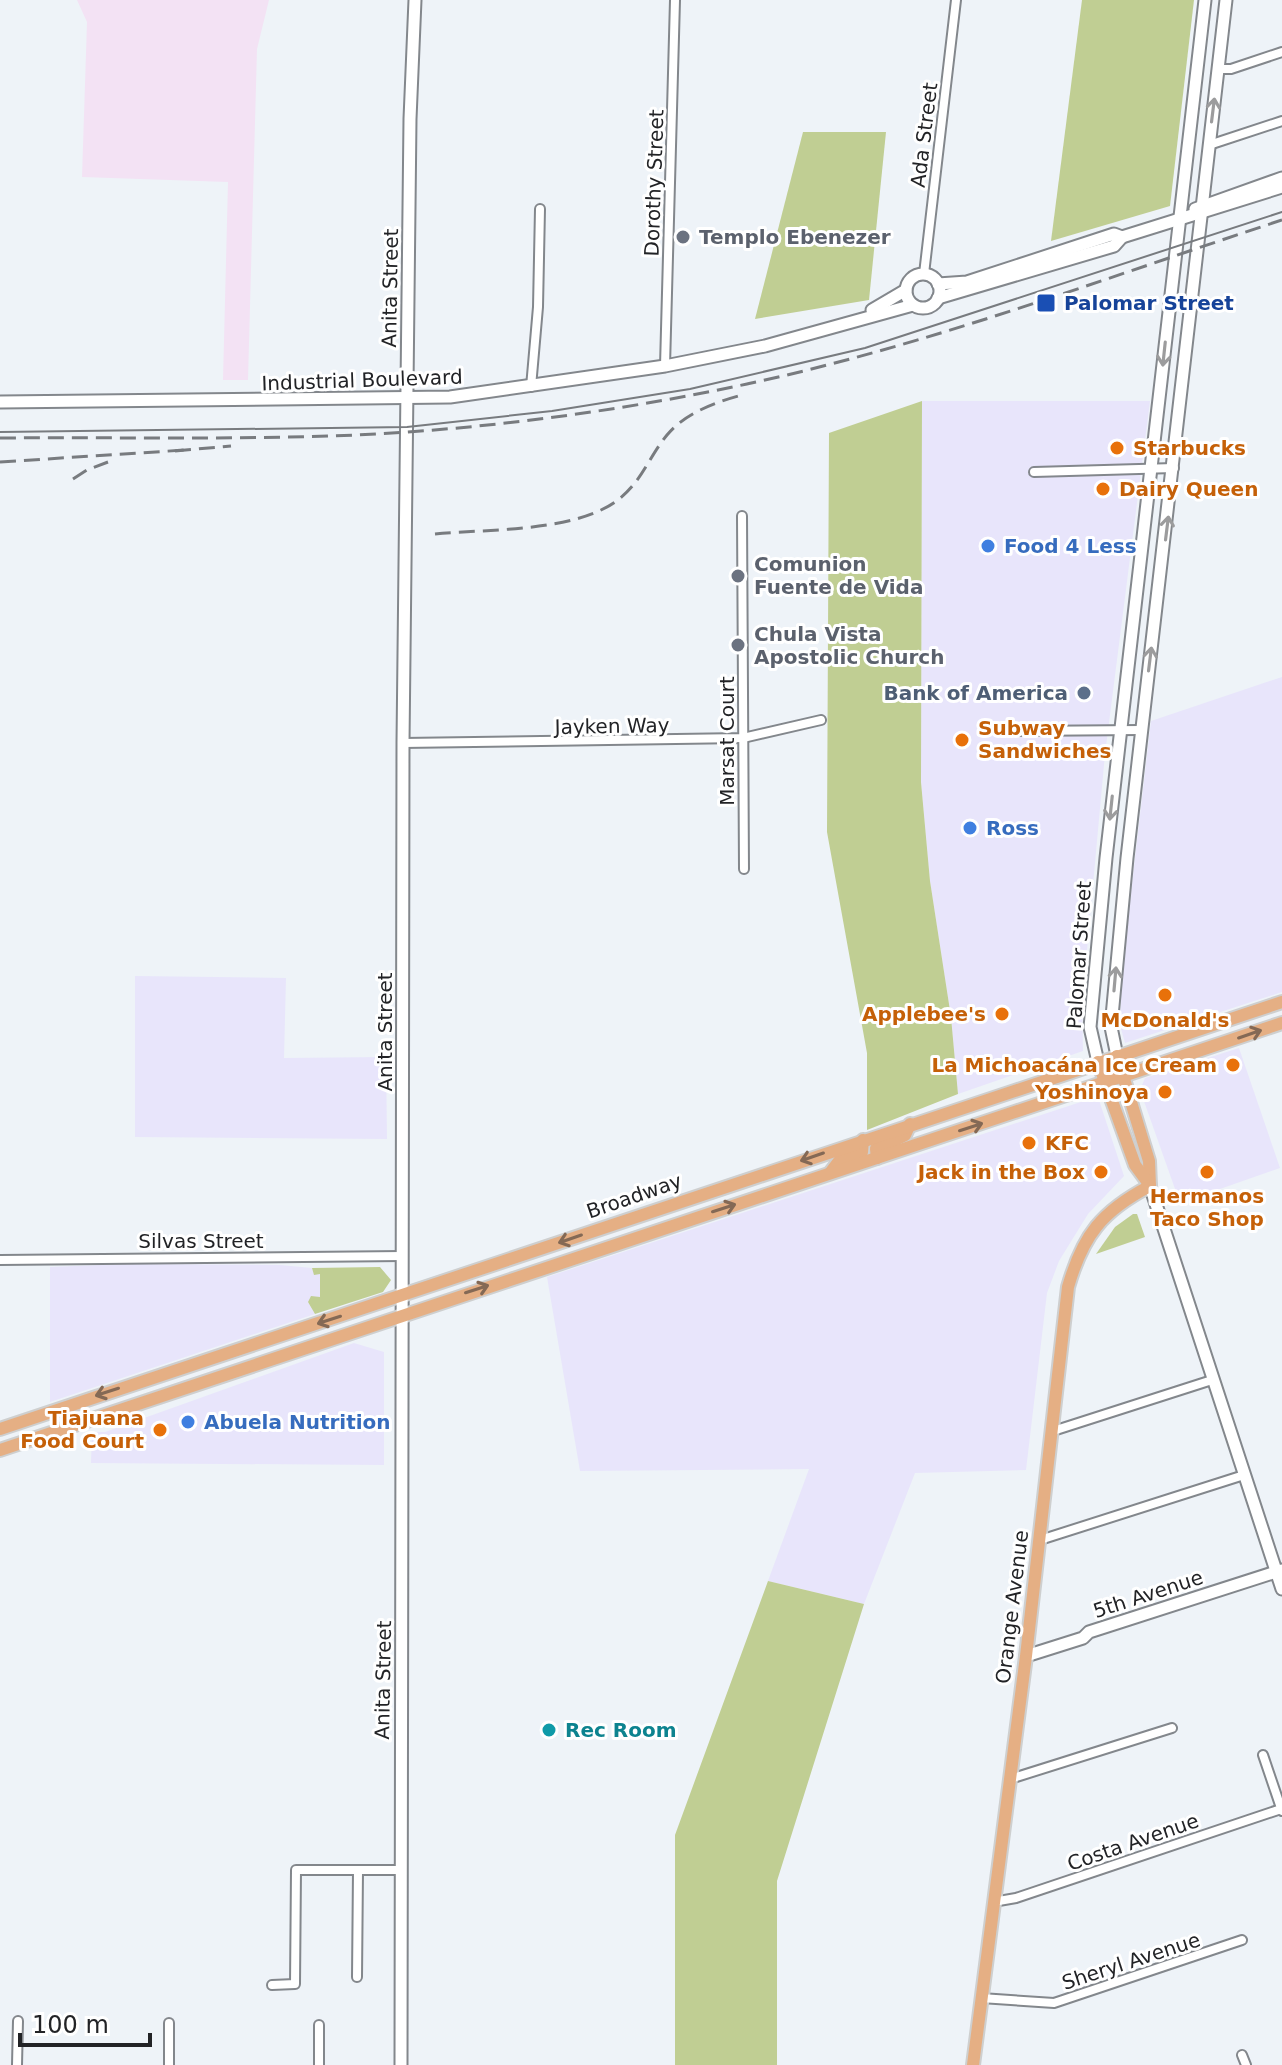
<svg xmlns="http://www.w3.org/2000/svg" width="1282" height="2065" font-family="'DejaVu Sans',sans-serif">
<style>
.commercial{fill:#e8e5fb}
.industrial{fill:#f3e2f4}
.green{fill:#c0ce93}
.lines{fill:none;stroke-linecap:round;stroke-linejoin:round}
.street-casing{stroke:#83878c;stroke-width:12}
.secondary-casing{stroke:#83878c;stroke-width:15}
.primary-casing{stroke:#cecfcf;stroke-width:16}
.street{stroke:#fff;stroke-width:8}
.secondary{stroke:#fff;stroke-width:11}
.primary{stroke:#e5af84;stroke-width:12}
.tram{stroke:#787b7f;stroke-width:2}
.rail{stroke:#787b7f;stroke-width:3;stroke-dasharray:16 8;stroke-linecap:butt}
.oneway{stroke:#9c9c9d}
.oneway2{stroke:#846955}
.worship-dot{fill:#6b7280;stroke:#fff;stroke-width:3}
.transit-dot{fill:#1a4fb4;stroke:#fff;stroke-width:3}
.food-dot{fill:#e8710a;stroke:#fff;stroke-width:3}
.shop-dot{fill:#3f7fe0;stroke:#fff;stroke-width:3}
.service-dot{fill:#5c6f8a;stroke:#fff;stroke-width:3}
.culture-dot{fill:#0f9aa8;stroke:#fff;stroke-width:3}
.labels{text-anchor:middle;stroke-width:6;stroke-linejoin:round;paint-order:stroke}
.street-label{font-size:20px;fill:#222326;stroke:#fff}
.worship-label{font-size:20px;font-weight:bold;fill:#5b616d;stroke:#fff;text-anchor:start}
.transit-label{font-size:20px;font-weight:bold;fill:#164399;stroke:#fff;text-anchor:start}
.food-label{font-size:20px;font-weight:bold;fill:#c56008;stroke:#fff;text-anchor:end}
.shop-label{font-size:20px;font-weight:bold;fill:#366cbe;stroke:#fff;text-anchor:start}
.service-label{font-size:20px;font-weight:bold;fill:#4e5e75;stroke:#fff;text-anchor:end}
.culture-label{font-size:20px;font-weight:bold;fill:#0d838f;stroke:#fff;text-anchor:start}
</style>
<rect width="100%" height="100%" fill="#eef3f8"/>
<g class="commercial">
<polygon points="922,401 1150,401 1105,754 1082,1004 1083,1051 958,1094 951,1017 930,881 921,782"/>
<polygon points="1282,677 1282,992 1125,1043 1120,1025 1122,970 1151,721"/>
<polygon points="135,976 286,978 284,1058 386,1057 387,1139 135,1137"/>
<polygon points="1239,1048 1280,1168 1180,1203 1140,1090 1145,1078"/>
<polygon points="1093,1098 1099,1100 1124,1176 1088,1214 1059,1261 1047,1293 1026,1470 915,1473 864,1604 768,1581 809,1469 580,1471 547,1277"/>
<polygon points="125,1264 280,1265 312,1268 314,1274 320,1273 320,1298 308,1302 315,1314 50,1402 50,1267"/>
<polygon points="354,1343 384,1352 384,1465 91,1463 92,1432 105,1432"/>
</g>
<polygon class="industrial" points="77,0 269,0 257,49 248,380 223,380 228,182 82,177 87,22"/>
<g class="green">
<polygon points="1082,0 1194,0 1170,206 1051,241"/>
<polygon points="803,132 886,132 869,300 755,319"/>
<polygon points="922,401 921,782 930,881 951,1017 958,1094 867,1130 867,1053 827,832 829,433"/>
<polygon points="1133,1214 1137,1214 1145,1237 1096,1254 1115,1227"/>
<polygon points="380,1267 391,1280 383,1292 315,1314 308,1302 311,1296 320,1297 320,1274 314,1275 312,1268"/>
<polygon points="768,1581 864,1604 777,1881 777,2065 675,2065 675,1835"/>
</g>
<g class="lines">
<defs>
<g id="street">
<polyline points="1218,69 1231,69 1282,52"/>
<polyline points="1209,145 1282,121"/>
<polyline points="924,274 956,0"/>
<polyline points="665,366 675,0"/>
<polyline points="531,387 538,307 540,209"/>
<polyline points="1034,472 1174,468"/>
<polyline points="742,516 744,869"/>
<polyline points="1014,731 1141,730"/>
<polyline points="403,743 743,738 821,720"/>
<polyline points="0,1260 403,1256"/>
<polyline points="1053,1431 1212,1380"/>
<polyline points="1040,1540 1244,1475"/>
<polyline points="1263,1755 1282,1811"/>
<polyline points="1010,1779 1172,1728"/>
<polyline points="993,1902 1016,1898 1281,1809"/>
<polyline points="357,1977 358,1871"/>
<polyline points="272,1985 295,1984 296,1870 400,1870"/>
<polyline points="981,1998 1054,2003 1242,1940"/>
<polyline points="1242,2055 1246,2065"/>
<polyline points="17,2065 18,2021"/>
<polyline points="169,2065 169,2023"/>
<polyline points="319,2065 319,2025"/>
</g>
<g id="secondary">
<polyline points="1195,209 1282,178"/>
<circle cx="923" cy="291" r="17"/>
<polyline points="938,284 967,282 1114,234 1122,237 1282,187"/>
<polyline points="938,298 1114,246 1122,237"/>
<polyline points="872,310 906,290"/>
<polyline points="0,402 450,397 665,366 765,346 913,305"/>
<polyline points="1117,1056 1111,1027 1127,858 1226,0"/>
<polyline points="1098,1062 1090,1027 1106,858 1205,0"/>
<polyline points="1150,1186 1282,1589"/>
<polyline points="1026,1656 1083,1638 1089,1632 1282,1570"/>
<polyline points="401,2065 403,743 410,119 415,0"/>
</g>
<g id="primary">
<polyline points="1117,1056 1149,1161 1150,1186"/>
<polyline points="1098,1062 1135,1165 1149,1184"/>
<polyline points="877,1158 876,1149 905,1135 910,1124"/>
<polyline points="830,1173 839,1161 862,1152 863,1140"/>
<polyline points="0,1429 1282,1002"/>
<polyline points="0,1450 1282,1023"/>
<path d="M973,2065L1026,1656L1068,1287C1083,1235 1102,1211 1150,1186"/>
</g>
</defs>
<use href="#street" class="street-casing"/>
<use href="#secondary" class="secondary-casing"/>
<use href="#primary" class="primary-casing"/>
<use href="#street" class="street"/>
<use href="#secondary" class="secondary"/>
<use href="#primary" class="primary"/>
<polyline class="tram" points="0,432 407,427 552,411 690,389 865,348 1282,212"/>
<g class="rail">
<path d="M0,438C118,437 237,440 356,435C486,429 620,411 747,384C929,345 1105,278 1282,220"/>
<polyline points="175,451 231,446"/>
<polyline points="0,462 185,450"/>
<polyline points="73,479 87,470 108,462"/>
<path d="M435,534C488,529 572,532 615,502C641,484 648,458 667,435C685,413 716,402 742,395"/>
</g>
</g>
<defs><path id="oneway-shaft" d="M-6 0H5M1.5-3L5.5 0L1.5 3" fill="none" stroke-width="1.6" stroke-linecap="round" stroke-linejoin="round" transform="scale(2)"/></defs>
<g class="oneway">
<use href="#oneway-shaft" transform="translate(1213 110) rotate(-83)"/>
<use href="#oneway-shaft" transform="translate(1164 354) rotate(96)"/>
<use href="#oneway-shaft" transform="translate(1167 528) rotate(-83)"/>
<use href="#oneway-shaft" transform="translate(1150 659) rotate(-83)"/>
<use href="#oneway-shaft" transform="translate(1111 808) rotate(96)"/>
<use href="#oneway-shaft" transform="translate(1115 979) rotate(-85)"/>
</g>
<g class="oneway2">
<use href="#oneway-shaft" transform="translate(1250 1034) rotate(-19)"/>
<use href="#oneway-shaft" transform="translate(971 1127) rotate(-18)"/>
<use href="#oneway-shaft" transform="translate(812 1157) rotate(161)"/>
<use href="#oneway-shaft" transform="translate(724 1208) rotate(-18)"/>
<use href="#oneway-shaft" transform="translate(570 1239) rotate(161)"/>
<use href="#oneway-shaft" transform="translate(477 1289) rotate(-18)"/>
<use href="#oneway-shaft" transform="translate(329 1320) rotate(162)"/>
<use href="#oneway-shaft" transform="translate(107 1392) rotate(162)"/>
</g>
<g class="worship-dot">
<circle cx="683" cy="237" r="8"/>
<circle cx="738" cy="576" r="8"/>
<circle cx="738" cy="645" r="8"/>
</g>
<rect class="transit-dot" x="1036" y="293" width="20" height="20" rx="4"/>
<g class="food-dot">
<circle cx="1117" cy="448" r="8"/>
<circle cx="1103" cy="489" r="8"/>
<circle cx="962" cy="740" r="8"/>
<circle cx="1165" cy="995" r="8"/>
<circle cx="1002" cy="1014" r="8"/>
<circle cx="1233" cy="1065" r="8"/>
<circle cx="1165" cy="1092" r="8"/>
<circle cx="1029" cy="1143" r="8"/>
<circle cx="1101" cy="1172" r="8"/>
<circle cx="1207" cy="1172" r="8"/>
<circle cx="160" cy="1430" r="8"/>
</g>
<g class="shop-dot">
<circle cx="988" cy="546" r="8"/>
<circle cx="970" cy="828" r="8"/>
<circle cx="188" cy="1422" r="8"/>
</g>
<circle class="service-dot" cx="1084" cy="693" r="8"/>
<circle class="culture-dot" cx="549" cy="1730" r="8"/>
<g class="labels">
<g class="street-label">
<text transform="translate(924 135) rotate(-83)" y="7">Ada Street</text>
<text transform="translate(654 183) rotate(-88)" y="7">Dorothy Street</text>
<text transform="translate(390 288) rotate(-89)" y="7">Anita Street</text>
<text transform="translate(362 380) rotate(-2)" y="7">Industrial Boulevard</text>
<text transform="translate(612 726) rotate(-1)" y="7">Jayken Way</text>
<text transform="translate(727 741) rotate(-90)" y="7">Marsat Court</text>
<text transform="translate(1079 955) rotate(-86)" y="7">Palomar Street</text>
<text transform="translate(385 1032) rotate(-90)" y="7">Anita Street</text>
<text transform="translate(634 1196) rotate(-19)" y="7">Broadway</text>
<text x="201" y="1248">Silvas Street</text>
<text transform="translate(1148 1594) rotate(-18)" y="7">5th Avenue</text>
<text transform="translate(1012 1607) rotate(-83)" y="7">Orange Avenue</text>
<text transform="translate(383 1680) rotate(-89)" y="7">Anita Street</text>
<text transform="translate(1133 1842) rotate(-19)" y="7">Costa Avenue</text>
<text transform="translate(1131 1961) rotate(-18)" y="7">Sheryl Avenue</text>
</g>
<g class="worship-label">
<text x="699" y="244">Templo Ebenezer</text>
<text x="754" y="571">Comunion<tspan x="754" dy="23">Fuente de Vida</tspan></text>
<text x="754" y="641">Chula Vista<tspan x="754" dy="23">Apostolic Church</tspan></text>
</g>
<g class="transit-label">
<text x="1064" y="310">Palomar Street</text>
</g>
<g class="food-label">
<text x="1133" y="455" text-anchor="start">Starbucks</text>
<text x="1119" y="496" text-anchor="start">Dairy Queen</text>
<text x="978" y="735" text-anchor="start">Subway<tspan x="978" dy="23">Sandwiches</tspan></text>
<text x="986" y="1021">Applebee's</text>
<text x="1165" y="1027" text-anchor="middle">McDonald's</text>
<text x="1217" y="1072">La Michoacána Ice Cream</text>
<text x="1149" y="1099">Yoshinoya</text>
<text x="1045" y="1150" text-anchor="start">KFC</text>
<text x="1085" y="1179">Jack in the Box</text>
<text x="1207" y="1203" text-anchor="middle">Hermanos<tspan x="1207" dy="23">Taco Shop</tspan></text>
<text x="144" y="1425">Tiajuana<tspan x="144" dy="23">Food Court</tspan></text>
</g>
<g class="shop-label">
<text x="1004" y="553">Food 4 Less</text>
<text x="986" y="835">Ross</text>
<text x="204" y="1429">Abuela Nutrition</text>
</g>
<g class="service-label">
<text x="1068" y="700">Bank of America</text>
</g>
<g class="culture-label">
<text x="565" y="1737">Rec Room</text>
</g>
</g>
<path d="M20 2033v12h130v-12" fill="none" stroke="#222326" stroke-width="4"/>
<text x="32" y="2033" font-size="24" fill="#222326" stroke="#ffffff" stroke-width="6" paint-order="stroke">100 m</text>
</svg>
